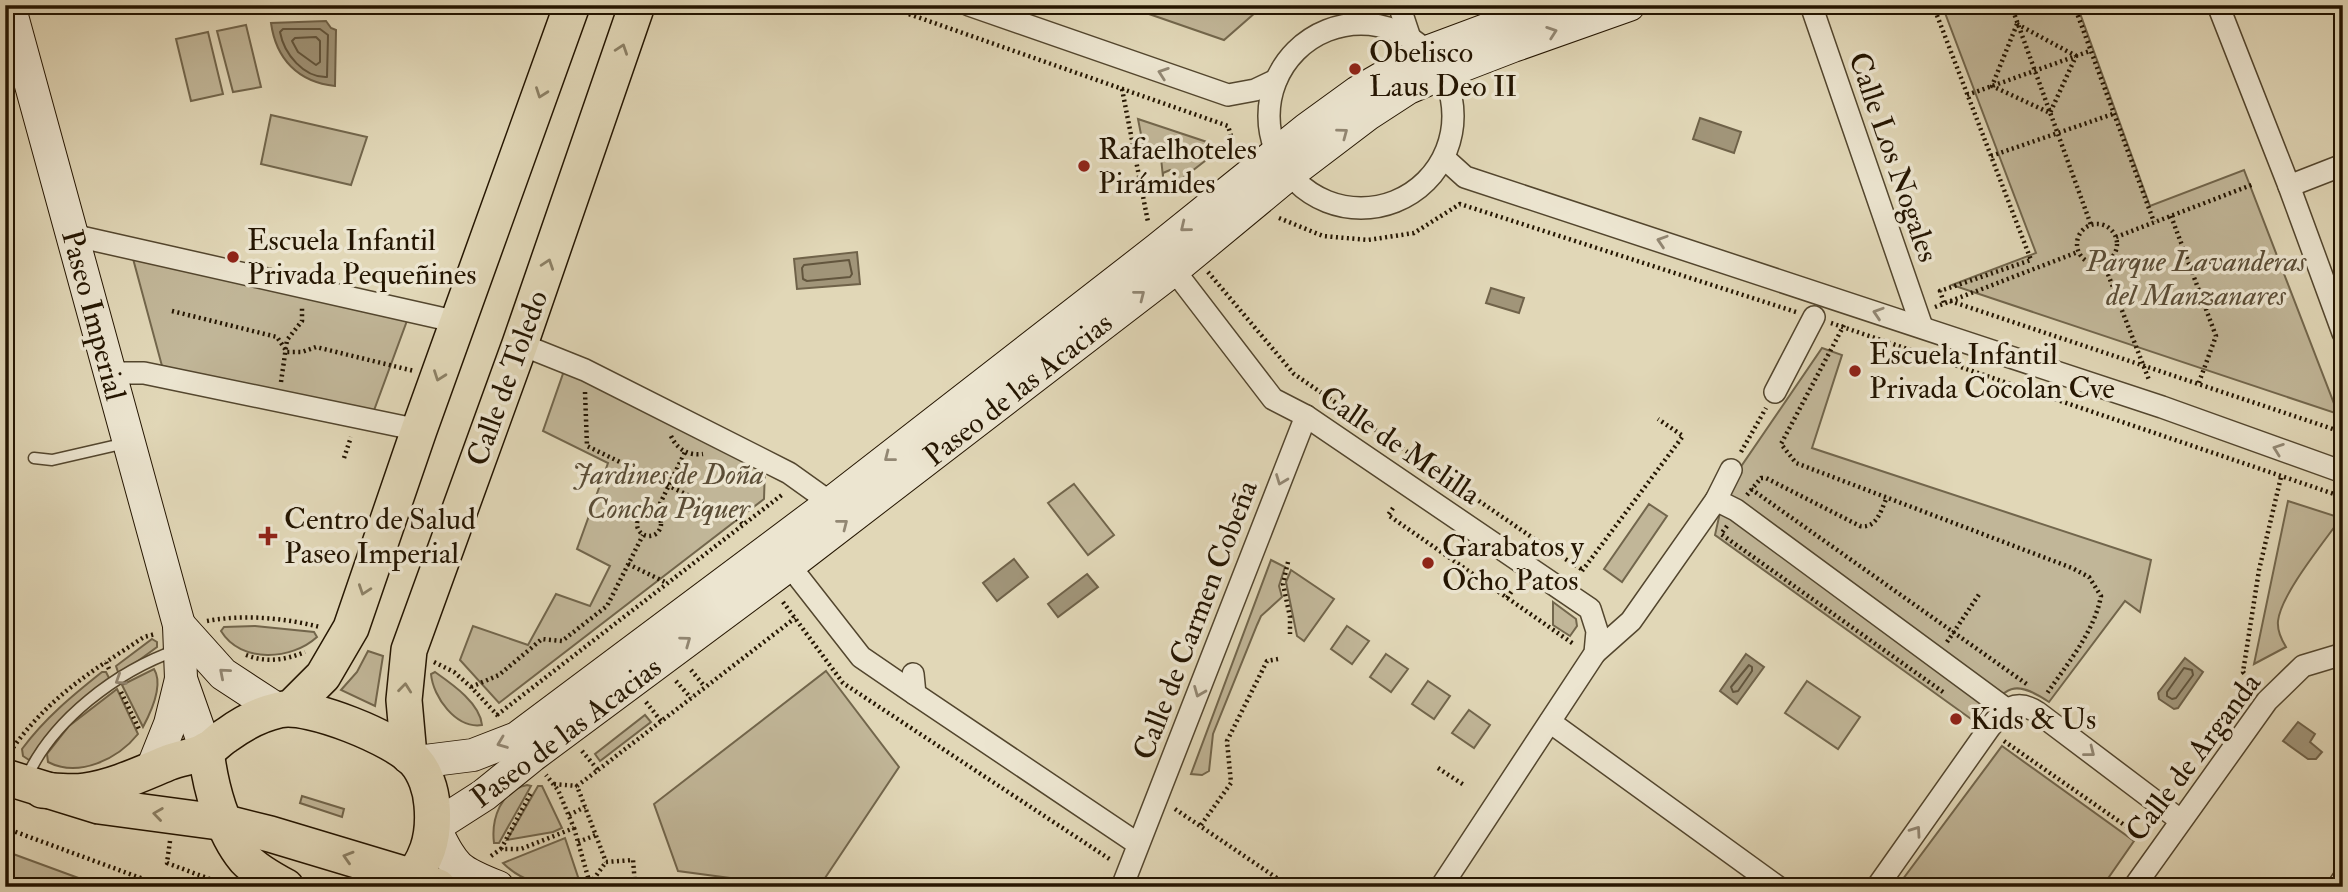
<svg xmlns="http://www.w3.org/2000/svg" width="2348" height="892" font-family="'IM FELL Double Pica',serif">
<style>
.green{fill:#c1b698;stroke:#72664c;stroke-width:2}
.water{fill:#a19579;stroke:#6f6249;stroke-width:2}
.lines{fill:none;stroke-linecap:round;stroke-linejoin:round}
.shore{stroke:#62553d;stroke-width:2}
.lane-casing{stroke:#53462e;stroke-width:13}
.street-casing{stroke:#53462e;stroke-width:24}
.secondary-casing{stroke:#241501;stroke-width:34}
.primary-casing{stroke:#241501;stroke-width:38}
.path{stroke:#241501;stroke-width:4.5;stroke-dasharray:2 3.5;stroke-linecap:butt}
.lane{stroke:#ece5d0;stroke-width:10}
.street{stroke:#ece5d0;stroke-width:21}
.secondary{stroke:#ece5d0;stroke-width:32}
.primary{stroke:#e1d7b7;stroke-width:35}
.oneway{stroke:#928773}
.oneway2{stroke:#8c8065}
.poi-dot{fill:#8f2418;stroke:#ece5d0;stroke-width:2.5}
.labels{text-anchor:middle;stroke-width:7;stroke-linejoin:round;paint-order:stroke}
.poi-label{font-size:30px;fill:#241501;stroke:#ece5d0;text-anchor:start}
.street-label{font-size:30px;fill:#241501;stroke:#ece5d0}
.park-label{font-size:30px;font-style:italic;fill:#5b4d36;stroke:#ece5d0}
</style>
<rect width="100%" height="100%" fill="#e1d7b7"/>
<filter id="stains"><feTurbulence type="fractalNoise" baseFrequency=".00286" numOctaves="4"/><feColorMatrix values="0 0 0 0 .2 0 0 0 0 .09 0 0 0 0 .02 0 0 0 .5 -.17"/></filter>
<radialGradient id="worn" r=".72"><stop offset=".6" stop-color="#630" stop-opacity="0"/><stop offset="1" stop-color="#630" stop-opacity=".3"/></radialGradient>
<g class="green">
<polygon points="1123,5 1264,5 1224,40"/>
<polygon points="1942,5 2077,5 2150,206 2244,170 2338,414 1952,285 2036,253"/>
<polygon points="246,25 261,87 233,92 217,31"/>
<polygon points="208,32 223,94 191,101 176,39"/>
<polygon points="271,115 367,137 351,185 261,164"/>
<polygon points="1138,119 1210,143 1205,161 1179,181 1170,170 1163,173 1163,177 1161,158 1146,160"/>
<polygon points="132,255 408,318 373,413 162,366"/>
<path d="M1822,348L1842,355L1812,448L2151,560L2140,612L2125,601L2049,702C2009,675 2004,691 1978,724L1715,535L1725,490Z"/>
<polygon points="565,368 765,467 764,499 499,703 460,660 473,626 528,645 556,594 590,606 610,566 577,549 608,463 543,431"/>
<polygon points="1074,484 1114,535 1088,555 1048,503"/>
<path d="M2288,501L2341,518C2324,542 2281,594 2278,621C2277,631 2281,639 2286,647L2254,664Z"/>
<polygon points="1649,504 1667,516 1622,582 1604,569"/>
<polygon points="1271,560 1285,567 1279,586 1282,597 1261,616 1257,625 1213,734 1209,771 1202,775 1191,774"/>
<polygon points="1291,570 1334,599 1304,641 1297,636 1286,582"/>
<polygon points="1553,602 1576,619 1577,626 1570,636 1553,625"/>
<path d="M255,626L314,632L317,637C292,660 241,664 221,631L224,627Z"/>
<polygon points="1347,626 1369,641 1352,664 1331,649"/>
<polygon points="152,639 157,642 157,647 119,675 116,666"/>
<polygon points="368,651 383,656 375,706 341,690 357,672"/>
<polygon points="1386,654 1408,669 1391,692 1370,677"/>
<path d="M154,669C164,685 151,712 143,727L122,685Z"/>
<polygon points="826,671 899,767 819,887 779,887 767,883 678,871 654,804"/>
<path d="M102,672H106L110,680L51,732L29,760L23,756L22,749C45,718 73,695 102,672Z"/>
<path d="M435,672C452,684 480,703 482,725C456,729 433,697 431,674Z"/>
<polygon points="1428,681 1450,696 1434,719 1412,704"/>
<polygon points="1807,681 1860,717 1838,749 1785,713"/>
<path d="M117,689L138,734C118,759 79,778 48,762L47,754L69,726Z"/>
<polygon points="1469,710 1490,725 1474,748 1452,733"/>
<polygon points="645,715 651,722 600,761 595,754"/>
<polygon points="2002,746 2134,841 2102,887 1897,887"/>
<path d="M527,785L531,786L499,843H494C491,819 501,790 527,785Z"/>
<polygon points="538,786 542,786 562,828 553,832 507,840"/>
<polygon points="302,796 344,809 342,817 300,803"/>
<path d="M565,838L579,880L575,887C547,887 523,883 503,863Z"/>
<polygon points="5,851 103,887 5,887"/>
</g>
<g class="water">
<path d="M326,21L331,28L336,30L335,86C298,82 276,59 271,23Z"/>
<polygon points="1700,118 1741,132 1734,153 1693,139"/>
<polygon points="857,252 860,284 797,289 794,259"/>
<polygon points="1491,288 1524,298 1519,313 1486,303"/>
<polygon points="1014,559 1028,577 997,601 983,583"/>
<polygon points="1087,574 1098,587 1058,617 1048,604"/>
<polygon points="1746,654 1764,667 1737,704 1720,691"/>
<polygon points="2185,658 2203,672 2178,708 2174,709 2159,699 2158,693"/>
<polygon points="2298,722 2315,734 2310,742 2322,752 2316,759 2308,759 2283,741"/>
</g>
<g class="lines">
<g class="shore">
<path d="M283,29H320L328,35L327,77C304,78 284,54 280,32Z"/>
<polygon points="316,37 320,41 320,62 316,65 298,52 292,41 295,38"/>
<polygon points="849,260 852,274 850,277 807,281 803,279 802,268 804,265"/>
<polygon points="1749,665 1752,667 1752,671 1738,691 1733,692 1731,687"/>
<polygon points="2184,668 2192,670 2193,675 2176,698 2172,699 2167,696 2167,692"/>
</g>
<defs>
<g id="lane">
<polyline points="5,449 6,449"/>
<polyline points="34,458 52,460 126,443"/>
<path d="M26,779C52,720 117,671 177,650"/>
<polyline points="2331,887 2339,875 2343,877"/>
</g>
<g id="street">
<polyline points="969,5 1228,95 1255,90 1276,80"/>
<polyline points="1399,5 1410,38"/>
<polyline points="1811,5 1922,327"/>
<polyline points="2218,5 2289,186 2343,333"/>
<circle cx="1361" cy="116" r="92"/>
<polyline points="1444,158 1465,177 2162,407 2343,472"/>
<polyline points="2289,186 2343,165"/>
<polyline points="72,235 458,322"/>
<polyline points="1167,261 1273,399 1306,416 1590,609 1597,631 1595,653 1441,887"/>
<polyline points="520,344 585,370 789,473 831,503"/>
<polyline points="110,373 144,373 419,430"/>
<polyline points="1775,392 1814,317"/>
<polyline points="1716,500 1736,510 2006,709"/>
<polyline points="789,565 861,657 915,694"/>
<polyline points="1595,653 1631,621 1716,500 1731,470"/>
<polyline points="913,674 915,694 1138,844"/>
<polyline points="1550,722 1778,887"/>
<polyline points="1122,887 1306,416"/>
<path d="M1877,887L1990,727C2004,710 2015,698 2037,712L2180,820"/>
<polyline points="2134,887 2267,701 2303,666 2343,654"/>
</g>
<g id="secondary">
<polyline points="9,5 179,625 181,679 206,750"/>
<polyline points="179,625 223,674 278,710"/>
<polyline points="417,762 473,755 517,738 831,503 1158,249 1307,129 1358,92 1427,52 1553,5"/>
<polyline points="152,769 170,724 181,679"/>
<path d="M498,887C455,870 455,868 434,827L484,795L532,756L789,565L1173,270L1289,174L1368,114L1408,88L1443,73L1513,46L1629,5"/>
</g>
<g id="primary">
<polyline points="291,708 323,676 351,628 419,430 572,5"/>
<path d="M206,750C210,786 222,831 245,859C255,870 273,880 286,887"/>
<polyline points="409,756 404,700 409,650 520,344 637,5"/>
<polyline points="5,777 99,806 226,823 270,834 413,877 438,887"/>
<path d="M42,790C56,791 71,793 85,791C114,787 143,773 170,762C182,758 195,756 206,751C213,747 220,739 227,735C242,724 261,714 279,710C308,703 396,739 415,761C425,772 431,790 432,805C435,838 427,862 404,887"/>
</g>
</defs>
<use href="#lane" class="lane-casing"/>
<use href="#street" class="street-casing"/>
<use href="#secondary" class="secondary-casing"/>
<use href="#primary" class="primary-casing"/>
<g class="path">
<polyline points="883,5 1228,126 1232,139 1228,157"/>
<polyline points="1933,5 2031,260 1940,291 1944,303"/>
<polyline points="2011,5 2091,225"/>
<polyline points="2074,5 2154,222"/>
<polyline points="1936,12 1958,5"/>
<polygon points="2017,24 2076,56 2050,113 1992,86"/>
<polyline points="1122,89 1148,222"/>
<polyline points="1967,95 2090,51"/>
<polyline points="1991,156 2113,114"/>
<polyline points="2171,216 2216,336 2198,385"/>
<polyline points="1279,218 1323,236 1368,240 1414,233 1460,204 1796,312"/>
<circle cx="2097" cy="244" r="20"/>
<polyline points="2116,237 2254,184"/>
<polyline points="2104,264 2149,380"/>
<polyline points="1208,272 1294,374 1549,549 1583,570"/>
<polyline points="1950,301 2333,429 2343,425"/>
<polyline points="1935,307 2078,252"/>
<polyline points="172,311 277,337 287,352 302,352 316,347 414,371"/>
<polyline points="1831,323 2343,497"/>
<path d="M1844,325L1781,444L1796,463L2072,568L2089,577L2101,596C2094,633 2066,665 2046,695"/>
<polyline points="281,382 287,340 302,321 302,306"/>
<polyline points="585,392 587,446 737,519 743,524"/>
<path d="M671,436C677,449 688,456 703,454"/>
<polyline points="1741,452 1766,408"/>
<polyline points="344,458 351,437"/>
<polyline points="1751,489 2028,685"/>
<path d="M1747,495L1761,478H1766L1860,526C1877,529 1881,510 1887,497"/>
<polyline points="1393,508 1388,515 1575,645"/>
<circle cx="649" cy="524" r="12"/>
<polyline points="655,514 685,452"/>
<polyline points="1727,526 1721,534 1943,692"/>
<polyline points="1445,555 1451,548"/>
<polyline points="1288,562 1283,584 1290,617 1290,634"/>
<polyline points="628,564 667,583"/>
<polyline points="1582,571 1683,436 1658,419"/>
<polyline points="1507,598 1512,591"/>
<polyline points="783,602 843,683 1111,860"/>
<path d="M207,621C244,614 284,618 320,627"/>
<polyline points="1947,642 1980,593"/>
<path d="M246,655C267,663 285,660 305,652"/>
<polyline points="434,662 454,672 471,687 499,717"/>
<polyline points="109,669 106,662 144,637 155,634"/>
<polyline points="691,670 705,687"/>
<polyline points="676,681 691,698"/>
<polyline points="2255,686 2243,672 2259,570 2281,477"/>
<polyline points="471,687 499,675 542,639 562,641 607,606 643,535"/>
<polyline points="121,692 140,731"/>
<polyline points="646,702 661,721"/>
<polyline points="497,715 783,494"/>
<polyline points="2004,741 2143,838"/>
<polyline points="582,751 598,770 577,786 606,862"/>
<path d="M10,752C36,714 68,687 106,662"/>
<polyline points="1438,768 1464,785"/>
<polyline points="598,770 795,618"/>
<polyline points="554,784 577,786"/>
<polyline points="1175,809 1290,887"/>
<polyline points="569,815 585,807"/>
<polyline points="1201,825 1231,783 1227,741 1267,661 1278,659"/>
<polyline points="5,828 165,887"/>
<polyline points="574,828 590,884"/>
<polyline points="170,841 167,863 231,887"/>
<polyline points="578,842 596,835"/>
<polyline points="501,849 532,791"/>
<polyline points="491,856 501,849 521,849 574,828 558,790 546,775"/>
<polyline points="606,862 633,860 635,884"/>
<polyline points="5,883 17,887"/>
<polyline points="590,884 691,883 728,887"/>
<polyline points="590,884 606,862"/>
</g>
<use href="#lane" class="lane"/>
<use href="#street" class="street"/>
<use href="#secondary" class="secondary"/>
<use href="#primary" class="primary"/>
</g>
<defs><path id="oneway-chevron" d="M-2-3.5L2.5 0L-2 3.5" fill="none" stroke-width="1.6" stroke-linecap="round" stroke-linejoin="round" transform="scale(1.75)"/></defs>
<g class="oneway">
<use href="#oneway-chevron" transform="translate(1552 32) rotate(-19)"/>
<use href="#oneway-chevron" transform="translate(1163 73) rotate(-161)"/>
<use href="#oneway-chevron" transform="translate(1343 133) rotate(-37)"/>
<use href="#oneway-chevron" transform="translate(1185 227) rotate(141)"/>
<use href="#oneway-chevron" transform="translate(1662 241) rotate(-162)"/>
<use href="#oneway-chevron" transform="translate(1140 295) rotate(-38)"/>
<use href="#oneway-chevron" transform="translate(1878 313) rotate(-162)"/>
<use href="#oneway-chevron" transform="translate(2278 449) rotate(-160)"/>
<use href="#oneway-chevron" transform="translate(889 457) rotate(142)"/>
<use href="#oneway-chevron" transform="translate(1281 480) rotate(111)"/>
<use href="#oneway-chevron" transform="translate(843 524) rotate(-38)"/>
<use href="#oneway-chevron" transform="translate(686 641) rotate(-36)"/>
<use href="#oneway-chevron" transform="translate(224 673) rotate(-139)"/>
<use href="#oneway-chevron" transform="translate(120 680) rotate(147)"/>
<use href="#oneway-chevron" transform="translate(1199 692) rotate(112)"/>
<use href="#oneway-chevron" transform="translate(502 743) rotate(159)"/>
<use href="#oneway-chevron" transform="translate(2090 752) rotate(38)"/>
<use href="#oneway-chevron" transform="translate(1916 831) rotate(-55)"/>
</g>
<g class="oneway2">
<use href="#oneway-chevron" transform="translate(622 49) rotate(-71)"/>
<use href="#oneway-chevron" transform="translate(541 93) rotate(110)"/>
<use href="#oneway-chevron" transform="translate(548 264) rotate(-71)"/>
<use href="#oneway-chevron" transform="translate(439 376) rotate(110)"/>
<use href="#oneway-chevron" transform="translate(364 590) rotate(109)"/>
<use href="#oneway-chevron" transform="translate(405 688) rotate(-84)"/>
<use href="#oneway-chevron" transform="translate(158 814) rotate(-172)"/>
<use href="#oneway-chevron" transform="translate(348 857) rotate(-163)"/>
</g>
<g class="poi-dot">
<circle cx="1355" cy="69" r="7"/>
<circle cx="1084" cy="166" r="7"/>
<circle cx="233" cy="257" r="7"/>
<circle cx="1855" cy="371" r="7"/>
<path d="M264.5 525.5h7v7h7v7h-7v7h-7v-7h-7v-7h7z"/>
<circle cx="1428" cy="563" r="7"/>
<circle cx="1956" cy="719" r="7"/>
</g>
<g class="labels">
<g class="poi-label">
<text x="1369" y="62">Obelisco<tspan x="1369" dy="34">Laus Deo II</tspan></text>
<text x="1098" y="159">Rafaelhoteles<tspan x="1098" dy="34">Pirámides</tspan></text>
<text x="247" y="250">Escuela Infantil<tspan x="247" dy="34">Privada Pequeñines</tspan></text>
<text x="1869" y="364">Escuela Infantil<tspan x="1869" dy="34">Privada Cocolan Cve</tspan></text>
<text x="284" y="529">Centro de Salud<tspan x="284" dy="34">Paseo Imperial</tspan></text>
<text x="1442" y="556">Garabatos y<tspan x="1442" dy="34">Ocho Patos</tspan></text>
<text x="1970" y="729">Kids &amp; Us</text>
</g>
<g class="street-label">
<text transform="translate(1894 157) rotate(71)" y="10">Calle Los Nogales</text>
<text transform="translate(94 315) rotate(75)" y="10">Paseo Imperial</text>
<text transform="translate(507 378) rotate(-70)" y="10">Calle de Toledo</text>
<text transform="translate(1018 389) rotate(-38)" y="10">Paseo de las Acacias</text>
<text transform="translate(1400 445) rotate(34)" y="10">Calle de Melilla</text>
<text transform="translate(1195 620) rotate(-69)" y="10">Calle de Carmen Cobeña</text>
<text transform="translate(566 732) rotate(-37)" y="10">Paseo de las Acacias</text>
<text transform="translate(2193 757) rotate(-53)" y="10">Calle de Arganda</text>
</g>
<g class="park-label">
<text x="2196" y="271">Parque Lavanderas<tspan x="2196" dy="34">del Manzanares</tspan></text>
<text x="668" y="484">Jardines de Doña<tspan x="668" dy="34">Concha Piquer</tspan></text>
</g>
</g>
<rect width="2348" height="892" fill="none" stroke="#e1d7b7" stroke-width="28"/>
<rect x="7" y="7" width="2334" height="878" fill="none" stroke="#241501" stroke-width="3.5"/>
<rect x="14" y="14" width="2320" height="864" fill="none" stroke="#241501" stroke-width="2"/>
<rect width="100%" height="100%" filter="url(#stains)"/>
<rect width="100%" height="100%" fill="url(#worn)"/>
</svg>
